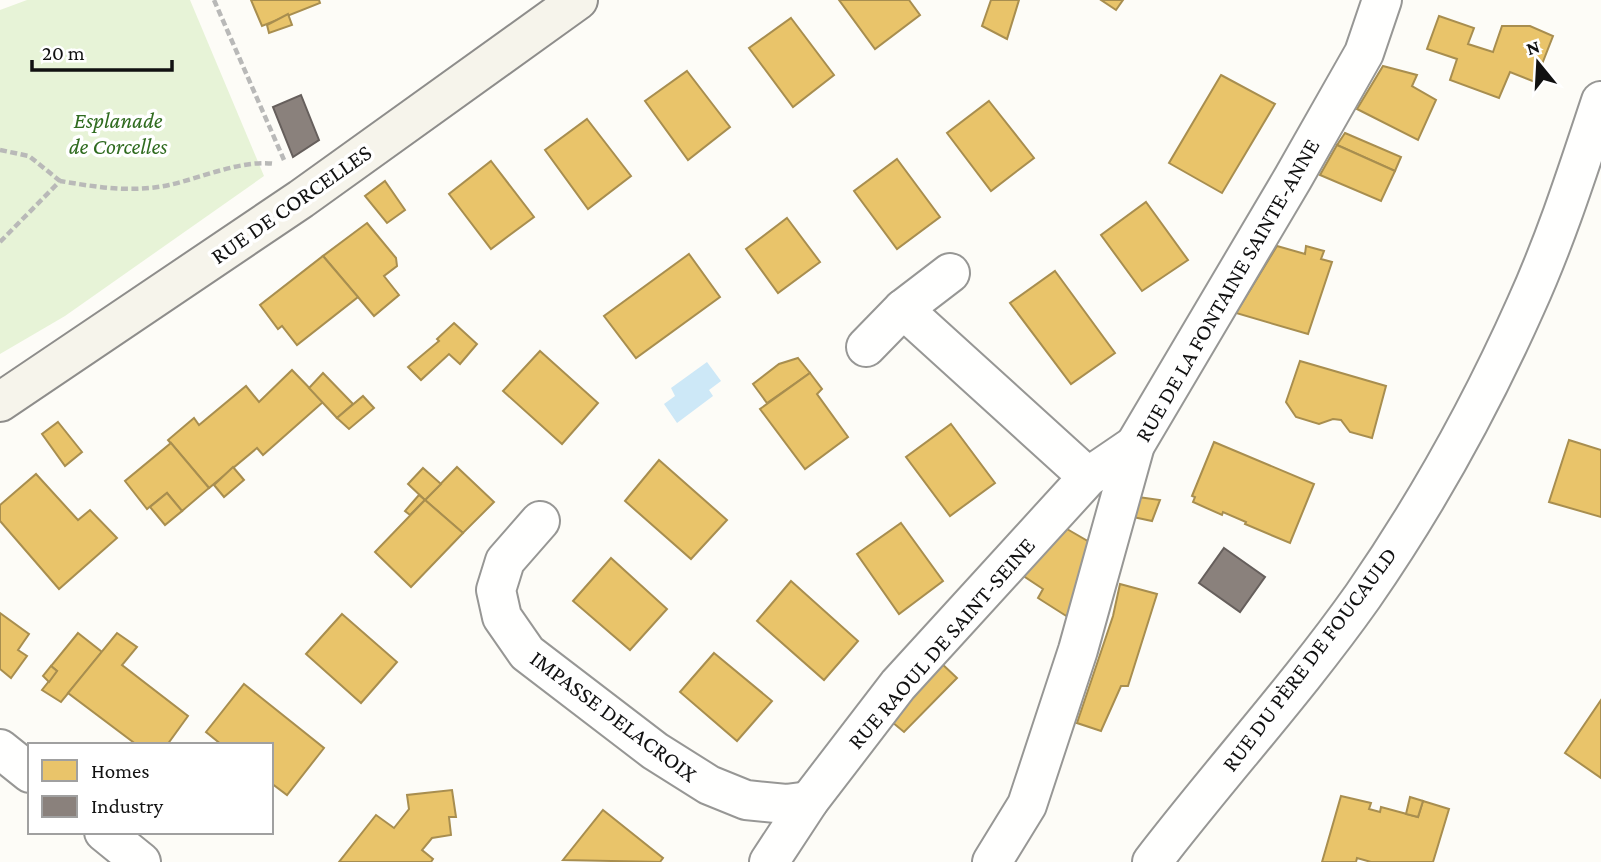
<svg xmlns="http://www.w3.org/2000/svg" width="1601" height="862" font-family="'Crimson Pro',serif">
<style>
.green{fill:#e7f3d7}
.water{fill:#cde8f7}
.homes{fill:#e9c46a;stroke:#a88e4f;stroke-width:2}
.industry{fill:#8a817c;stroke:#665f5c;stroke-width:2}
.lines{fill:none;stroke-linecap:round;stroke-linejoin:round}
.street-casing{stroke:#979795;stroke-width:42}
.secondary-casing{stroke:#8e8d8b;stroke-width:42}
.path{stroke:#b9b9b8;stroke-width:4.5;stroke-dasharray:7 3.5;stroke-linecap:butt}
.street{stroke:#fffffe;stroke-width:38}
.secondary{stroke:#f6f4eb;stroke-width:38}
.labels{text-anchor:middle;stroke-width:7;stroke-linejoin:round;paint-order:stroke}
.park-label{font-size:23px;font-style:italic;fill:#2f6b1f;stroke:#fff}
.street-label{font-size:23px;fill:#111;stroke:#fff}
</style>
<rect width="100%" height="100%" fill="#fdfcf7"/>
<polygon class="green" points="27,0 190,0 264,176 65,316 0,354 0,10"/>
<polygon class="water" points="707,362 721,381 709,390 713,396 677,423 664,404 675,396 671,388"/>
<g class="homes">
<polygon points="251,0 319,0 320,3 262,26"/>
<polygon points="839,0 909,0 920,15 875,49"/>
<polygon points="991,0 1019,0 1007,39 982,26"/>
<polygon points="1101,0 1123,0 1116,10"/>
<polygon points="288,14 292,25 269,33 267,25"/>
<polygon points="1439,16 1474,28 1468,44 1493,52 1502,26 1530,26 1553,36 1535,82 1510,72 1499,98 1450,80 1457,59 1427,49"/>
<polygon points="791,18 834,75 793,107 749,48"/>
<polygon points="1383,66 1417,75 1412,86 1436,100 1418,140 1357,109"/>
<polygon points="687,71 730,127 688,160 645,101"/>
<polygon points="1221,75 1275,104 1222,193 1169,163"/>
<polygon points="989,101 1034,158 991,191 947,133"/>
<polygon points="587,119 631,176 588,209 545,150"/>
<polygon points="1345,133 1401,157 1395,171 1337,145"/>
<polygon points="1337,145 1395,171 1381,201 1320,175"/>
<polygon points="897,159 940,217 897,249 854,191"/>
<polygon points="491,161 534,217 491,249 449,194"/>
<polygon points="385,181 405,210 387,223 365,196"/>
<polygon points="1146,202 1188,260 1142,291 1101,235"/>
<polygon points="787,218 820,262 778,293 746,249"/>
<polygon points="367,223 396,258 397,266 384,276 399,295 374,316 323,256"/>
<polygon points="1277,246 1305,254 1306,246 1324,251 1321,259 1332,262 1308,334 1236,313"/>
<polygon points="689,254 720,297 636,358 604,316"/>
<polygon points="323,256 358,297 297,345 282,326 278,329 260,305"/>
<polygon points="1055,271 1115,353 1071,384 1010,303"/>
<polygon points="454,323 477,344 460,364 449,354 421,380 408,367 439,341 437,339"/>
<polygon points="540,351 598,403 562,444 503,391"/>
<polygon points="798,358 810,373 767,403 753,384 779,364"/>
<polygon points="1300,361 1386,386 1372,438 1350,432 1341,420 1333,419 1319,424 1296,417 1286,402"/>
<polygon points="292,370 323,402 263,455 257,448 209,488 168,440 194,418 199,425 246,386 259,402"/>
<polygon points="323,373 353,404 337,418 309,388"/>
<polygon points="810,373 822,389 817,394 848,437 805,469 760,409"/>
<polygon points="363,396 374,408 349,429 337,418"/>
<polygon points="58,422 82,452 65,466 42,434"/>
<polygon points="951,424 995,483 950,516 906,457"/>
<polygon points="1569,440 1601,450 1601,517 1549,502"/>
<polygon points="1214,442 1314,484 1290,543 1245,524 1246,522 1223,512 1222,515 1193,502 1195,497 1192,496"/>
<polygon points="171,443 209,488 182,511 167,493 147,509 125,481"/>
<polygon points="659,460 727,520 691,559 625,501"/>
<polygon points="233,467 244,480 224,497 214,485"/>
<polygon points="457,467 494,502 463,533 425,500"/>
<polygon points="423,468 441,484 425,500 408,484"/>
<polygon points="36,474 78,520 90,510 117,538 59,589 0,521 0,505"/>
<polygon points="167,493 182,511 165,525 150,507"/>
<polygon points="419,495 425,500 410,515 405,511"/>
<polygon points="1138,497 1160,500 1152,521 1133,517"/>
<polygon points="425,500 463,533 411,587 375,552"/>
<polygon points="901,523 943,581 899,614 857,554"/>
<polygon points="1067,529 1091,543 1071,619 1038,598 1043,589 1022,575"/>
<polygon points="611,558 667,609 630,650 573,601"/>
<polygon points="791,581 858,641 824,680 757,621"/>
<polygon points="1120,584 1157,594 1128,686 1121,686 1101,731 1077,723 1113,616"/>
<polygon points="0,613 29,634 18,650 27,656 11,678 0,669"/>
<polygon points="342,614 397,662 361,703 306,654"/>
<polygon points="78,633 102,652 61,702 42,690 57,671 51,666"/>
<polygon points="117,633 137,647 122,665 188,716 167,745 137,745 68,693"/>
<polygon points="714,653 772,701 737,741 680,692"/>
<polygon points="940,662 957,678 904,732 886,717"/>
<polygon points="51,666 57,671 49,682 43,676"/>
<polygon points="244,684 324,748 287,795 271,783 271,745 222,745 206,732"/>
<polygon points="1601,700 1601,778 1565,753"/>
<polygon points="452,790 456,817 449,817 451,835 432,838 422,850 433,859 431,862 339,862 376,815 394,828 409,809 407,795"/>
<polygon points="1341,796 1371,803 1369,809 1380,812 1381,807 1418,817 1423,801 1449,809 1433,862 1371,862 1357,858 1356,862 1322,862"/>
<polygon points="1410,797 1423,801 1418,817 1406,814"/>
<polygon points="603,810 663,858 660,862 563,860"/>
</g>
<g class="industry">
<polygon points="301,95 319,140 293,157 273,107"/>
<polygon points="1224,548 1265,577 1240,612 1199,583"/>
</g>
<g class="lines">
<defs>
<g id="street">
<polyline points="950,273 903,309 1088,477"/>
<polyline points="866,347 903,309"/>
<polyline points="540,521 505,561 496,590 502,617 527,653 655,751 709,785 746,800 786,804 809,801"/>
<polyline points="0,749 30,773"/>
<polyline points="104,832 141,862"/>
<polyline points="769,862 809,801 898,685 1088,477 1135,445"/>
<polyline points="992,862 1027,805 1078,650 1135,445 1293,178 1364,53 1382,0"/>
<path d="M1152,862C1221,772 1298,688 1363,596C1426,505 1481,406 1526,305C1556,239 1578,170 1601,101"/>
</g>
<polyline id="secondary" points="0,402 301,199 578,0"/>
</defs>
<use href="#street" class="street-casing"/>
<use href="#secondary" class="secondary-casing"/>
<g class="path">
<polyline points="214,0 284,160"/>
<polyline points="0,150 29,156 60,181"/>
<path d="M0,242L60,181C96,187 132,193 169,185C201,178 243,159 275,164"/>
</g>
<use href="#street" class="street"/>
<use href="#secondary" class="secondary"/>
</g>
<g class="labels">
<g class="park-label">
<text x="118" y="128">Esplanade<tspan x="118" dy="26">de Corcelles</tspan></text>
</g>
<g class="street-label">
<text transform="translate(291 204) rotate(-35)" y="8">RUE DE CORCELLES</text>
<text transform="translate(1227 290) rotate(-60)" y="8">RUE DE LA FONTAINE SAINTE-ANNE</text>
<text transform="translate(941 643) rotate(-49)" y="8">RUE RAOUL DE SAINT-SEINE</text>
<text transform="translate(1309 659) rotate(-53)" y="8">RUE DU PÈRE DE FOUCAULD</text>
<text transform="translate(614 716) rotate(37)" y="8">IMPASSE DELACROIX</text>
</g>
</g>
<rect x="28" y="743" width="245" height="91" fill="#ffffff" stroke="#a0a0a0" stroke-width="2"/>
<rect x="42" y="760" width="35" height="21" fill="#e9c46a" stroke="#a0a0a0" stroke-width="2"/>
<text x="91" y="778" font-size="21" fill="#111111">Homes</text>
<rect x="42" y="796" width="35" height="21" fill="#8a817c" stroke="#a0a0a0" stroke-width="2"/>
<text x="91" y="813" font-size="21" fill="#111111">Industry</text>
<g transform="translate(1538 63) rotate(342)" stroke="#ffffff" stroke-width="5" paint-order="stroke">
<path d="M0-5L12 26L0 18L-12 26Z" fill="#111111"/>
<text y="-10" font-size="19" font-weight="bold" text-anchor="middle" fill="#111111">N</text>
</g>
<path d="M32 60v10h140v-10" fill="none" stroke="#111111" stroke-width="3.5"/>
<text x="42" y="60" font-size="21" fill="#111111" stroke="#ffffff" stroke-width="5" paint-order="stroke">20 m</text>
</svg>
